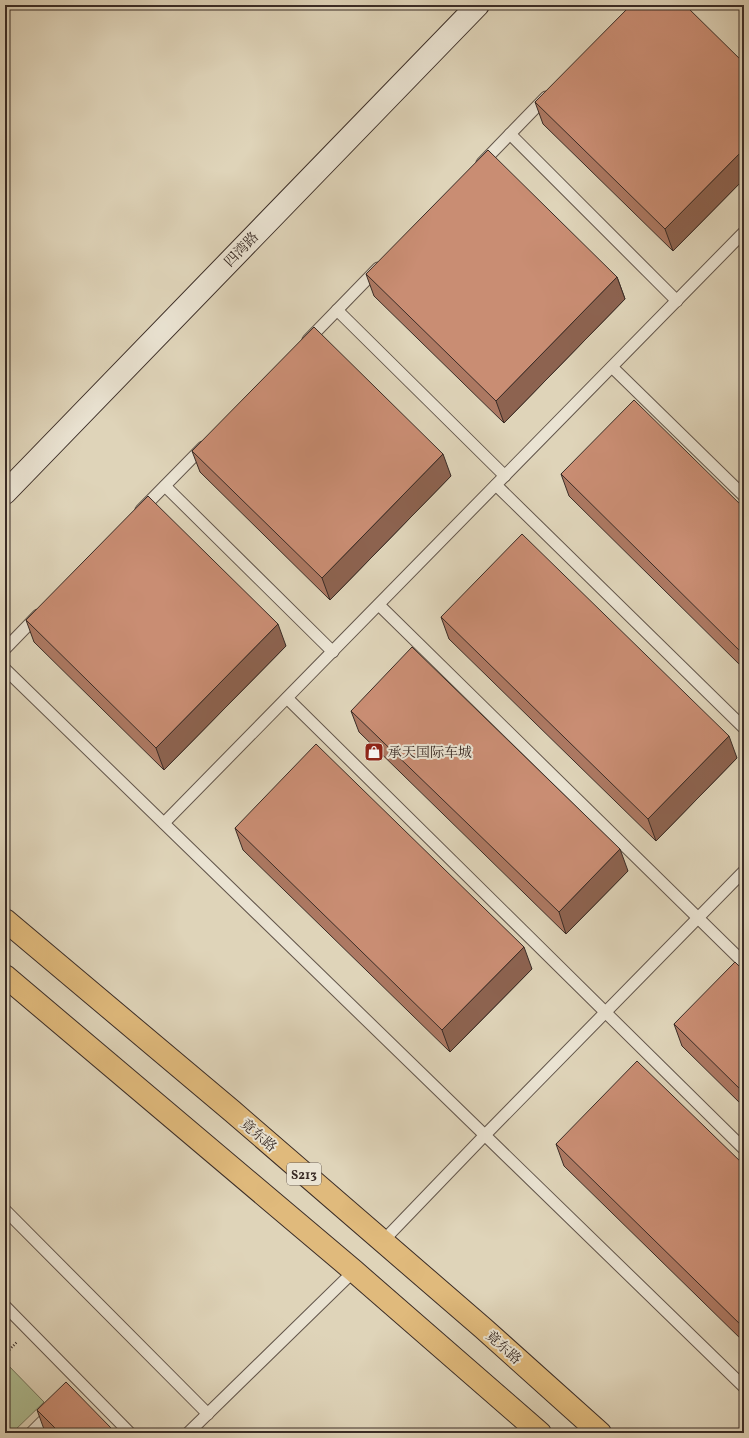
<svg xmlns="http://www.w3.org/2000/svg" width="749" height="1438" font-family="Vollkorn,'Noto Serif SC',serif">
<style>
.green{fill:#aebd92;stroke:#74745c}
.lines{fill:none;stroke-linecap:round;stroke-linejoin:round}
.lane-casing{stroke:#63564b;stroke-width:13}
.secondary-casing{stroke:#3a2c26;stroke-width:24}
.primary-casing{stroke:#3a2c26;stroke-width:24}
.path{stroke:#3a2c26;stroke-width:2.5;stroke-dasharray:1 2;stroke-linecap:butt}
.lane{stroke:#eae3d2;stroke-width:11}
.secondary{stroke:#eae3d2;stroke-width:22}
.primary{stroke:#e0ba7c;stroke-width:22}
.wall{fill:#ad7963;stroke:#3a2c26}
.shaded-wall{fill:#8d6350;stroke:#3a2c26}
.building{fill:#c98d73;stroke:#3a2c26}
.labels{text-anchor:middle;stroke-width:4;stroke-linejoin:round;paint-order:stroke}
.shield{fill:#eae3d2;stroke:#6f635a;stroke-width:1}
.shield-label{font-size:13px;font-weight:bold;fill:#3a2c26}
.street-label{font-size:14px;fill:#3a2c26;stroke:#eae3d2}
.poi-label{font-size:14px;fill:#3a2c26;stroke:#eae3d2;text-anchor:start}
</style>
<rect width="100%" height="100%" fill="#dfd4b9"/>
<filter id="stains"><feTurbulence type="fractalNoise" baseFrequency=".005" numOctaves="4"/><feColorMatrix values="0 0 0 0 .2 0 0 0 0 .09 0 0 0 0 .02 0 0 0 .5 -.17"/></filter>
<radialGradient id="worn" r=".72"><stop offset=".6" stop-color="#630" stop-opacity="0"/><stop offset="1" stop-color="#630" stop-opacity=".3"/></radialGradient>
<polygon class="green" points="5,1362 44,1402 12,1433 5,1433"/>
<g class="lines">
<defs>
<g id="lane">
<polyline points="743,5 744,6"/>
<polyline points="510,134 677,301"/>
<polyline points="482,163 546,97"/>
<polyline points="337,310 505,476"/>
<polyline points="308,340 378,268"/>
<polyline points="612,367 744,496"/>
<polyline points="496,485 744,728"/>
<polyline points="165,486 333,652"/>
<polyline points="141,510 203,447"/>
<polyline points="379,605 744,963"/>
<polyline points="5,649 38,615"/>
<polyline points="5,669 744,1387"/>
<polyline points="287,698 744,1149"/>
<polyline points="164,823 744,232"/>
<polyline points="5,1210 208,1414"/>
<polyline points="382,1242 485,1135 744,871"/>
<polyline points="5,1306 130,1433"/>
<polyline points="31,1433 52,1412"/>
<polyline points="188,1433 354,1271"/>
</g>
<polyline id="secondary" points="5,493 478,5"/>
<g id="primary">
<polyline points="5,920 232,1111 483,1328 600,1433"/>
<polyline points="5,976 354,1271 540,1433"/>
</g>
</defs>
<use href="#lane" class="lane-casing"/>
<use href="#secondary" class="secondary-casing"/>
<use href="#primary" class="primary-casing"/>
<polyline class="path" points="5,1354 17,1342"/>
<use href="#lane" class="lane"/>
<use href="#secondary" class="secondary"/>
<use href="#primary" class="primary"/>
</g>
<g class="wall">
<polygon points="744,63 744,179 673,251 543,124 535,102"/>
<polygon points="366,274 617,277 625,299 504,423 374,296"/>
<polygon points="192,451 451,476 330,600 200,472"/>
<polygon points="561,474 744,508 744,669 569,496"/>
<polygon points="441,617 737,758 656,841 449,639"/>
<polygon points="26,620 286,646 164,770 34,642"/>
<polygon points="351,711 628,871 566,934 359,732"/>
<polygon points="235,828 532,969 450,1052 243,850"/>
<polygon points="744,971 744,1107 682,1046 674,1024"/>
<polygon points="556,1144 744,1165 744,1342 564,1166"/>
<polygon points="37,1410 112,1429 114,1433 46,1433 45,1432"/>
</g>
<g class="shaded-wall">
<polygon points="744,149 744,179 673,251 665,229"/>
<polygon points="617,277 625,299 504,423 496,401"/>
<polygon points="443,454 451,476 330,600 322,578"/>
<polygon points="278,624 286,646 164,770 156,748"/>
<polygon points="729,736 737,758 656,841 648,819"/>
<polygon points="620,849 628,871 566,934 559,912"/>
<polygon points="524,947 532,969 450,1052 442,1030"/>
<polygon points="112,1429 114,1433 109,1433"/>
</g>
<g class="building">
<polygon points="631,5 685,5 744,63 744,149 665,229 535,102"/>
<polygon points="488,150 617,277 496,401 366,274"/>
<polygon points="314,327 443,454 322,578 192,451"/>
<polygon points="634,400 744,508 744,655 561,474"/>
<polygon points="148,496 278,624 156,748 26,620"/>
<polygon points="522,534 729,736 648,819 441,617"/>
<polygon points="412,647 620,849 559,912 351,711"/>
<polygon points="316,744 524,947 442,1030 235,828"/>
<polygon points="735,962 744,971 744,1093 674,1024"/>
<polygon points="637,1061 744,1165 744,1328 556,1144"/>
<polygon points="66,1382 112,1429 109,1433 56,1433 58,1431 37,1410"/>
</g>
<defs>
<symbol id="shop-square" viewBox="-11 -11 22 22"><rect x="-9" y="-9" width="18" height="18" rx="4" fill="#8f2418" stroke="#eae3d2"/><path d="M-5-2.5h2.3a2.7 3.5 0 0 1 5.4 0H5L5.5 6h-11ZM-1.5-2.5h3a1.5 2.3 0 0 0-3 0Z" fill="#fff"/></symbol>
</defs>
<g fill-rule="evenodd">
<use href="#shop-square" x="363" y="741" width="22" height="22"/>
</g>
<g class="labels">
<rect class="shield" x="287" y="1163" width="34" height="22" rx="3"/>
<g class="shield-label">
<text x="304" y="1179">S213</text>
</g>
<g class="street-label">
<text transform="translate(241 249) rotate(-46)" y="5">四湾路</text>
<text transform="translate(259 1135) rotate(41)" y="5">竟东路</text>
<text transform="translate(504 1347) rotate(42)" y="5">竟东路</text>
</g>
<g class="poi-label">
<text x="388" y="757">承天国际车城</text>
</g>
</g>
<rect width="749" height="1438" fill="none" stroke="#dfd4b9" stroke-width="20"/>
<rect x="6" y="6" width="737" height="1426" fill="none" stroke="#3a2c26" stroke-width="2"/>
<rect x="10" y="10" width="729" height="1418" fill="none" stroke="#3a2c26"/>
<rect width="100%" height="100%" filter="url(#stains)"/>
<rect width="100%" height="100%" fill="url(#worn)"/>
</svg>
